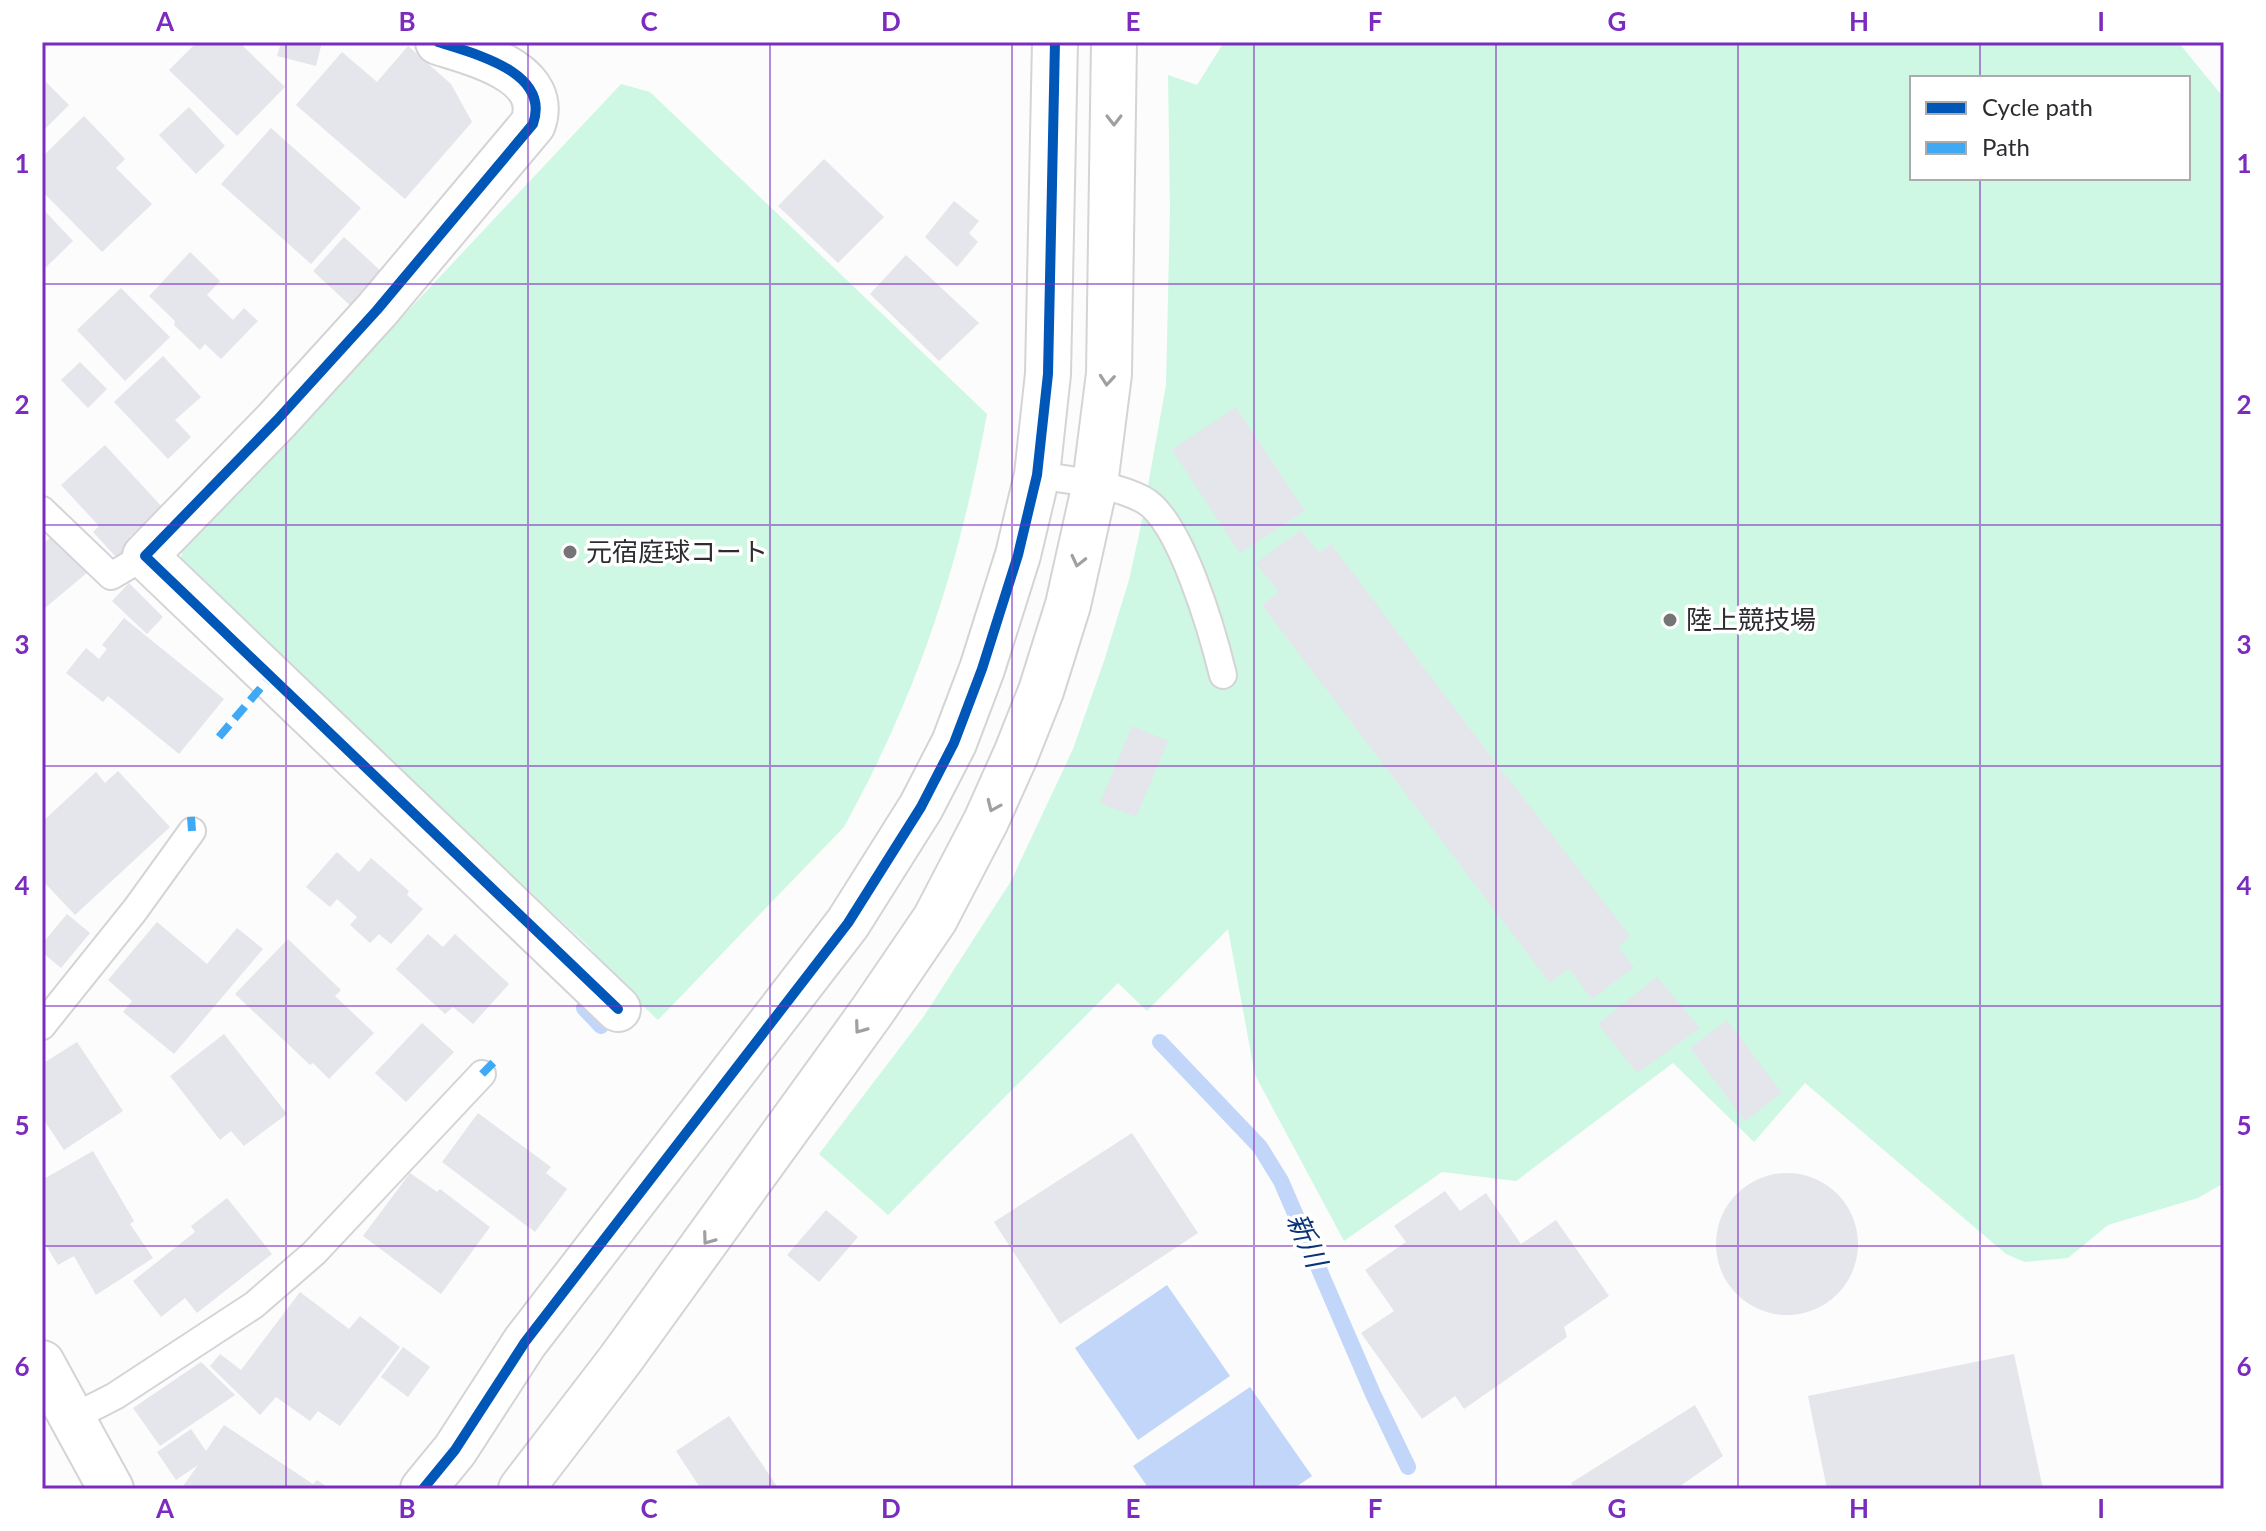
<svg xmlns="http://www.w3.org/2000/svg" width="2266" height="1531" font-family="Lato,'Noto Sans JP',sans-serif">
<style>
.green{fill:#cef8e3;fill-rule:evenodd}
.water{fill:#c1d6f8}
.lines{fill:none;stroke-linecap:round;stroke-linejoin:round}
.stream{stroke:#c1d6f8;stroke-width:16}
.building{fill:#e5e5ec}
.service-casing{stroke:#d4d4d6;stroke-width:30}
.minor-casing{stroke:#d4d4d6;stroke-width:48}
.tertiary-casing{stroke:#d4d4d6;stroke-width:48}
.service{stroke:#fff;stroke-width:26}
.minor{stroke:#fff;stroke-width:44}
.tertiary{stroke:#fff;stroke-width:44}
.quiet{stroke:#3fa9f5;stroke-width:8;stroke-dasharray:16 8;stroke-linecap:butt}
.cycleway-casing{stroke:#fff;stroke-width:15}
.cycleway{stroke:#0057b8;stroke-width:10}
.oneway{stroke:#a0a0a2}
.grid{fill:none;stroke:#7b2cbf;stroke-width:2;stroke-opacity:0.55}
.poi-dot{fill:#757578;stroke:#fff;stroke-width:3}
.labels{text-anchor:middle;stroke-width:7;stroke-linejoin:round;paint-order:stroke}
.poi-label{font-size:26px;fill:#2c2c31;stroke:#fff;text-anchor:start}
.water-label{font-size:28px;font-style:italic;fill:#0b3478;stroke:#fff}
.neatline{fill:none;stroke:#7b2cbf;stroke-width:3}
.grid-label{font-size:26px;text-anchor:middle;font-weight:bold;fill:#7b2cbf}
</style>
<rect width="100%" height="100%" fill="#fcfcfc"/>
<g class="green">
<path d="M1224,42H2178L2224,98V1183L2198,1198L2108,1225L2068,1258L2025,1262L2006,1254L1805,1083L1754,1142L1673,1063L1516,1181L1442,1172L1344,1241L1255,1075L1228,929L1147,1011L1118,983L888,1215L819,1154L924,1016L1011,881L1073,749L1104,661L1129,580L1140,530L1166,385L1170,208L1168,75L1197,85ZM1912,78H2188V178H1912Z"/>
<path d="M621,84L650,92L987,414C959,566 919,691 844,827L658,1020L596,961L599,958L584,942L182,570C180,562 180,556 184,549Z"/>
</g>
<g class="water">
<polygon points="1167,1285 1230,1376 1138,1440 1075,1348"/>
<polygon points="1250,1387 1312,1476 1293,1489 1149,1489 1133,1466"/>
</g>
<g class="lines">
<g class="stream">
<polyline points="584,1008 601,1026"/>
<polyline points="1160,1042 1260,1147 1281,1181 1373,1394 1408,1467"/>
</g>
</g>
<g class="building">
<polygon points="197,42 239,42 285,87 237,136 169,70"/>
<polygon points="281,42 322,42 316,66 277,56"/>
<polygon points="408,46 451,84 472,122 405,199 296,105 342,52 377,82"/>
<polygon points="42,78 69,105 42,132"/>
<polygon points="189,107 225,146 196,174 159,135"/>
<polygon points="84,116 125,159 116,168 152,204 102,252 42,191 42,157"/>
<polygon points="271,128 361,208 311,264 221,184"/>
<polygon points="824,159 884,217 838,263 778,206"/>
<polygon points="954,201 979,221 969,233 978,242 957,267 925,237"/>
<polygon points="42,208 73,241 42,271"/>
<polygon points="344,237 385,275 354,309 313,271"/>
<polygon points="190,252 220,281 207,295 233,320 244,308 258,321 221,359 205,344 200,350 174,325 175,321 149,296"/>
<polygon points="906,255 979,323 939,361 870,294"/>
<polygon points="121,288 170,337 125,381 77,330"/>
<polygon points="163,356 201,397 175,420 191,437 168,459 114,402"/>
<polygon points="80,362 107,389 88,408 61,380"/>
<polygon points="1236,407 1305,511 1240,553 1172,450"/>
<polygon points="105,445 162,507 129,537 133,542 116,557 93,532 99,526 61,485"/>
<polygon points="1301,530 1319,553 1331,544 1464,721 1630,936 1618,947 1634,967 1592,999 1569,969 1550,983 1262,605 1279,592 1256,563"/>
<polygon points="54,534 88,572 45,608 42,604 42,545"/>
<polygon points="129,583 163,617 147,634 112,601"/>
<polygon points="124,618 224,699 179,754 108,696 103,702 66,673 86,648 99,659 107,649 102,645"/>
<polygon points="1132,726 1168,741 1136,817 1100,803"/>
<polygon points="118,771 170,827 75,915 42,880 42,822 96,772 105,783"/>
<polygon points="337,852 359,872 371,858 409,891 407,895 423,909 391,944 379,934 370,943 350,925 357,917 337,899 330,907 306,887"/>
<polygon points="67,914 90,933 61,968 42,952 42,944"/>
<polygon points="157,922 207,964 237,928 263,949 174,1054 123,1012 132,1001 108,980"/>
<polygon points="428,934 443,947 455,934 509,984 473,1024 453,1007 445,1014 396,969"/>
<polygon points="288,939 341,990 335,996 374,1033 329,1079 313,1063 310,1065 235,994"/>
<polygon points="1657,977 1700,1028 1637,1073 1598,1024"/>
<polygon points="1727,1020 1782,1093 1745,1121 1690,1048"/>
<polygon points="422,1023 454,1052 406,1102 375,1073"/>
<polygon points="224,1034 287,1114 244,1146 231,1131 220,1140 170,1076"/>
<polygon points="77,1042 123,1111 64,1150 42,1117 42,1064"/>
<polygon points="478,1113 551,1167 546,1173 567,1189 535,1232 442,1162"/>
<polygon points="1132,1133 1198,1233 1060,1324 994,1222"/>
<polygon points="93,1151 134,1221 130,1224 153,1258 96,1295 74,1256 58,1265 42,1239 42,1180"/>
<circle cx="1787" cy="1244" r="71"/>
<polygon points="410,1173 437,1192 440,1189 490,1227 441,1294 363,1236"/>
<polygon points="1445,1191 1460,1211 1486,1193 1521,1244 1556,1220 1609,1296 1564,1327 1567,1337 1464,1409 1455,1396 1422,1419 1361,1333 1394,1311 1365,1270 1406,1242 1394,1226"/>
<polygon points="227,1198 272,1254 197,1313 185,1298 161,1317 133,1281 195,1232 191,1226"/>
<polygon points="826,1210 858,1237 819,1282 787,1255"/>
<polygon points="300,1292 349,1329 360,1316 400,1347 340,1426 318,1411 310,1421 276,1397 260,1415 210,1366 220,1354 241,1370"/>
<polygon points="403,1347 430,1367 408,1397 381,1377"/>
<polygon points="2014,1354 2043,1489 1827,1489 1808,1396"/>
<polygon points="201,1362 235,1395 160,1446 133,1408"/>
<polygon points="1695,1405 1723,1456 1676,1489 1574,1489 1571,1483"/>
<polygon points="729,1416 779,1489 701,1489 676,1451"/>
<polygon points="224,1425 313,1484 317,1480 330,1489 181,1489 198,1465 176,1480 157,1452 191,1429 206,1451"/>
</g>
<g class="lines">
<defs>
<g id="service">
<path d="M1037,475C1072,481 1112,483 1144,500C1181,521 1213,634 1223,675"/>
<polyline points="42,510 111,576 145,556"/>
<polyline points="42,1026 135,910 192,831"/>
<polyline points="72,1418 115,1396 254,1305 314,1253 482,1074"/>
</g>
<path id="minor" d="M438,42C475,54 551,72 533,124L377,310L277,420L145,556L618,1009"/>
<g id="tertiary">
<polyline points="42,1363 111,1489"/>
<polyline points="423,1489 455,1450 525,1342 848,923 921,807 954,743 982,669 1018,555 1037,475 1048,374 1055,42"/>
<polyline points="521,1489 620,1360 873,1010 935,919 986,821 1016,754 1041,691 1068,605 1095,484 1109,374 1114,42"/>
</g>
</defs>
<use href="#service" class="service-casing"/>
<use href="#minor" class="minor-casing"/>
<use href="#tertiary" class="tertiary-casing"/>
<use href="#service" class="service"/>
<use href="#minor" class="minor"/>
<use href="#tertiary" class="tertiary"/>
<g class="quiet">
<polyline points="219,737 270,677"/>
<polyline points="191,817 192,831"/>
<polyline points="482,1074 494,1062"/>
</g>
<defs>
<g id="cycleway">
<path d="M438,42C475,54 551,72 533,124L377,310L277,420L145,556L618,1009"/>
<polyline points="423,1489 455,1450 525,1342 848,923 921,807 954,743 982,669 1018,555 1037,475 1048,374 1055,42"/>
</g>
</defs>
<use href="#cycleway" class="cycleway-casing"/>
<use href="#cycleway" class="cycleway"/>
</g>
<defs><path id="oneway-chevron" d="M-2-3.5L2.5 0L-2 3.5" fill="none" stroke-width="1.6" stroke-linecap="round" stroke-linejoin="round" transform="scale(2)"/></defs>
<g class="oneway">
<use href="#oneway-chevron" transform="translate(1114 120) rotate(90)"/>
<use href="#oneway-chevron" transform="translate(1107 380) rotate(95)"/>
<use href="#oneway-chevron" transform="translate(1078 561) rotate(103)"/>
<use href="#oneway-chevron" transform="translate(993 806) rotate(114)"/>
<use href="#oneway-chevron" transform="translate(860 1028) rotate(126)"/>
<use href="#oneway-chevron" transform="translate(708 1239) rotate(126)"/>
</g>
<path class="grid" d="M286,42V1489M528,42V1489M770,42V1489M1012,42V1489M1254,42V1489M1496,42V1489M1738,42V1489M1980,42V78M1980,178V1489M42,284H2224M42,525H2224M42,766H2224M42,1006H2224M42,1246H2224"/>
<g class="poi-dot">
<circle cx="570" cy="552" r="8"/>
<circle cx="1670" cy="620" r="8"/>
</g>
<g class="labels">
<g class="poi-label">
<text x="586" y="561">元宿庭球コート</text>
<text x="1686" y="629">陸上競技場</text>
</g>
<g class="water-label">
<text transform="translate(1307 1240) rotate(66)" y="10">新川</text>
</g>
</g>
<rect width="2266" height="1531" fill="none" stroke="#ffffff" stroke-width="88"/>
<rect x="1910" y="76" width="280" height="104" fill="#ffffff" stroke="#ababad" stroke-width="2"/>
<rect x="1926" y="102" width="40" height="12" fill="#0057b8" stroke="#ababad" stroke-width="2"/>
<text x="1982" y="116" font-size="24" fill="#2c2c31">Cycle path</text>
<rect x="1926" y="142" width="40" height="12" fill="#3fa9f5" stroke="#ababad" stroke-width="2"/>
<text x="1982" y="156" font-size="24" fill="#2c2c31">Path</text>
<rect x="44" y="44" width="2178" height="1443" class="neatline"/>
<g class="grid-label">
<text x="165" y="31">A</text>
<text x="407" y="31">B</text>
<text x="649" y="31">C</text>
<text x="891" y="31">D</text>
<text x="1133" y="31">E</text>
<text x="1375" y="31">F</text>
<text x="1617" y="31">G</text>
<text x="1859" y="31">H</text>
<text x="2101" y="31">I</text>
<text x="22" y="173">1</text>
<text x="2244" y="173">1</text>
<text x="22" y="414">2</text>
<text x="2244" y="414">2</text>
<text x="22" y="654">3</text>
<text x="2244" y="654">3</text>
<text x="22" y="895">4</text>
<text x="2244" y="895">4</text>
<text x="22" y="1135">5</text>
<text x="2244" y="1135">5</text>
<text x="22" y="1376">6</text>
<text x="2244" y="1376">6</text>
<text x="165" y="1518">A</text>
<text x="407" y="1518">B</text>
<text x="649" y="1518">C</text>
<text x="891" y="1518">D</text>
<text x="1133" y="1518">E</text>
<text x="1375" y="1518">F</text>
<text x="1617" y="1518">G</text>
<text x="1859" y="1518">H</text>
<text x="2101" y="1518">I</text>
</g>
</svg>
